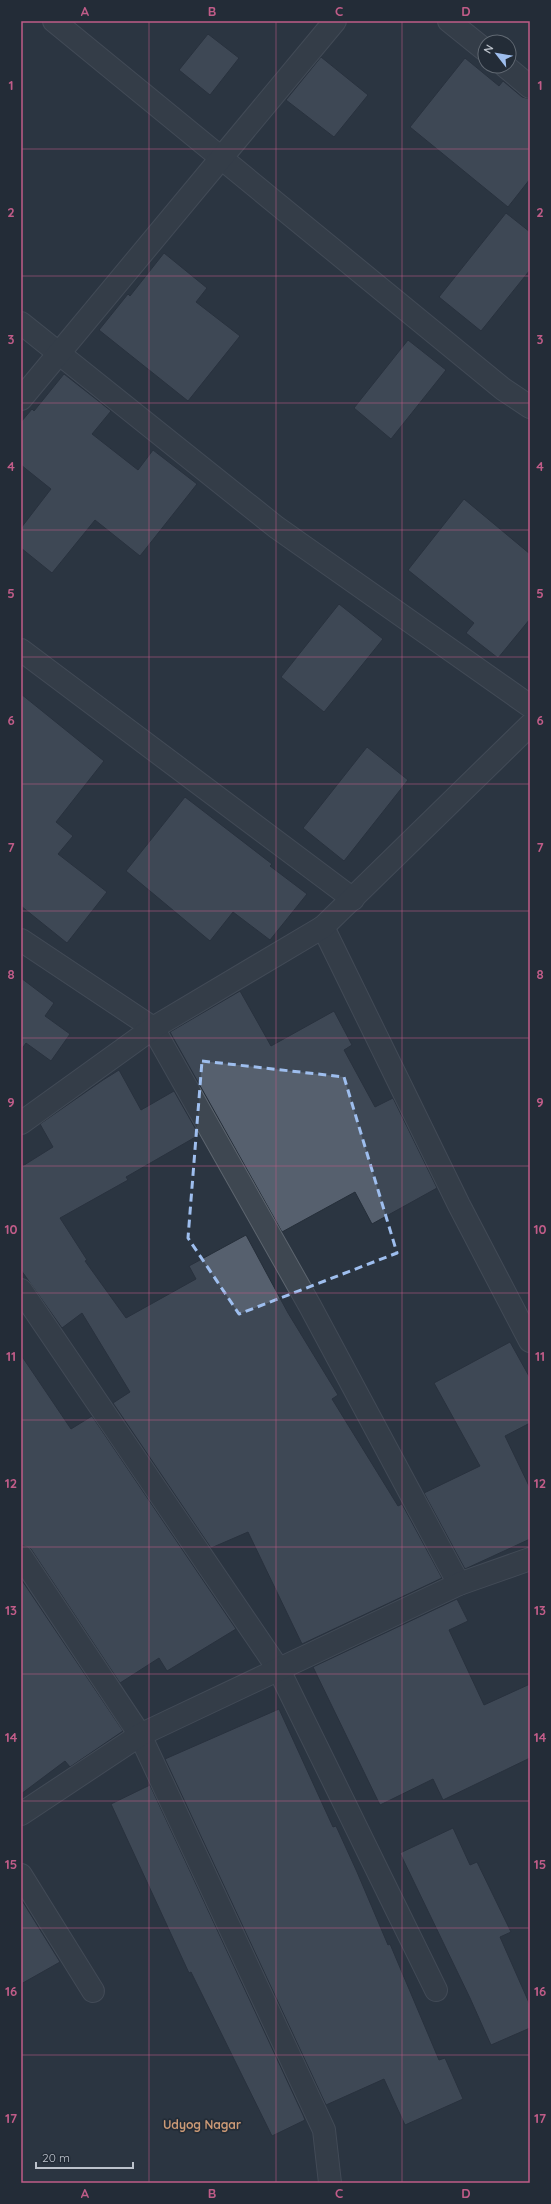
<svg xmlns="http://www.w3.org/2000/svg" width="551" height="2204" font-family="Quicksand,sans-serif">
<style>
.building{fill:#56606e;stroke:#252e39}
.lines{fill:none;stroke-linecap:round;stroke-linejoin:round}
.minor-casing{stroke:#5d656f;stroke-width:24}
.minor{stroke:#3e4751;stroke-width:22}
.marked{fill:none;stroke:#9ebeee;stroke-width:3;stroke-dasharray:8 5;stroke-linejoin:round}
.grid{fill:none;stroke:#c05c88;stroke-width:1;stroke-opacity:0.55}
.labels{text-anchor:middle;stroke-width:3.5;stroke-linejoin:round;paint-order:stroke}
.neighbourhood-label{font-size:12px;font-weight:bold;fill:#cc9a76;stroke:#232c37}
.neatline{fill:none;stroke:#c05c88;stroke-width:1.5}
.grid-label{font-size:13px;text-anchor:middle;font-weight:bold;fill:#c05c88}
</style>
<rect width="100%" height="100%" fill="#2b3541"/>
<g class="building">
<polygon points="208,34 239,58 210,95 179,70"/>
<polygon points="321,57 368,95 334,137 286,100"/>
<polygon points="465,58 499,86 503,81 522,97 530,99 530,179 508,207 410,127"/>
<polygon points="506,213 530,232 530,270 481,331 439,297"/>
<polygon points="164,253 207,288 196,302 240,336 188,401 99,330 128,294 130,296"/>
<polygon points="408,340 446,370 391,439 354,408"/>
<polygon points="64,374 111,411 92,434 138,470 153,450 197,484 140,556 95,520 52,573 21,548 21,528 51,489 21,465 21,422 32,409 34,411"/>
<polygon points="464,499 530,554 530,619 498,658 466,633 474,623 408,570"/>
<polygon points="339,604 383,639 324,712 281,677"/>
<polygon points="21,694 104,761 56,822 73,836 58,854 107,892 67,943 21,906"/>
<polygon points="367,747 408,780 344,861 303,828"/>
<polygon points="185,797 272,864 270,866 307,894 270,940 233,912 210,941 126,871"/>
<polygon points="21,978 54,1003 45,1016 70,1034 51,1061 26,1043 21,1050"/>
<polygon points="240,991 271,1046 334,1011 352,1045 344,1050 375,1107 393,1098 437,1188 372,1224 355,1192 282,1232 170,1032"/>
<polygon points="119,1070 141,1110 174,1091 199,1135 126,1177 128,1180 60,1218 87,1260 85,1261 126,1318 196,1279 189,1266 246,1235 288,1313 338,1395 332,1399 398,1506 402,1504 442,1578 302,1644 248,1532 211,1548 113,1403 130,1392 82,1313 62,1328 21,1270 21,1167 53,1147 40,1124 103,1080"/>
<polygon points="510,1342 530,1378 530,1423 505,1436 530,1488 530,1539 465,1569 424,1493 480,1466 434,1383"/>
<polygon points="21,1355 71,1429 92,1416 236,1629 167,1671 159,1658 120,1683 31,1549 21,1544"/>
<polygon points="21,1579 123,1731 70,1767 65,1761 21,1794"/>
<polygon points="457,1599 468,1621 449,1630 484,1705 530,1684 530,1758 443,1800 433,1779 380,1805 313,1667"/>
<polygon points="279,1709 333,1827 336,1826 357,1872 388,1945 390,1944 439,2060 445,2058 463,2099 405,2125 384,2079 326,2105 165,1759"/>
<polygon points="150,1785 303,2115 305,2120 272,2136 191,1972 189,1973 111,1804"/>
<polygon points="453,1828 470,1865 477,1862 511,1932 500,1937 530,2005 530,2028 491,2045 470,1998 400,1853"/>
<polygon points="21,1899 60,1962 21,1984"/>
</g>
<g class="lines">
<defs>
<g id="minor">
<polyline points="54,21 503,389 530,407"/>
<polyline points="449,21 485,50"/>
<polyline points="505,66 530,87"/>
<polyline points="21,323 276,527 530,706"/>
<polyline points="21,399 335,21"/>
<polyline points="21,650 353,899"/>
<polyline points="323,927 459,1205 530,1341"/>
<polyline points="21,940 153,1028 310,1306 459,1584"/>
<polyline points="21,1123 153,1028 323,927 530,725"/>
<polyline points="21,1290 279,1670 436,1990"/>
<polyline points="21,1556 140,1735 324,2130 330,2183"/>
<polyline points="21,1814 140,1735 459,1584 530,1559"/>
<polyline points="21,1875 93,1991"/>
</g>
</defs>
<use href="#minor" class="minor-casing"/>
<use href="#minor" class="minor"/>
</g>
<path d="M0 0H551V2204H0ZM202,1061L344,1077L397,1253L239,1314L188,1238Z" fill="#2b3541" fill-opacity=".55" fill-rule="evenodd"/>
<path class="marked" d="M202,1061L344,1077L397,1253L239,1314L188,1238Z"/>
<path class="grid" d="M149,21V2183M276,21V2183M402,21V2183M21,149H530M21,276H530M21,403H530M21,530H530M21,657H530M21,784H530M21,911H530M21,1038H530M21,1166H530M21,1293H530M21,1420H530M21,1547H530M21,1674H530M21,1801H530M21,1928H530M21,2055H530"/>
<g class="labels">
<g class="neighbourhood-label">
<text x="202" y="2129">Udyog Nagar</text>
</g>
</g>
<rect width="551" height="2204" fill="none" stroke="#232c37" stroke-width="44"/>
<g transform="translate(497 54) rotate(301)"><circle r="19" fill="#232c37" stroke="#606872"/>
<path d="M0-3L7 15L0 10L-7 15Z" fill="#9ebeee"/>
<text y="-6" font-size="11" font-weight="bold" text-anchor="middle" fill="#bcc2cb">N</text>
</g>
<path d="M36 2162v6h97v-6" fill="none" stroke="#bcc2cb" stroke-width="2"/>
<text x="42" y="2162" font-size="12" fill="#bcc2cb" stroke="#232c37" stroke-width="3" paint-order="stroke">20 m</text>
<rect x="22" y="22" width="507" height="2160" class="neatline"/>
<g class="grid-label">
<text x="85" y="16">A</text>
<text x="212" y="16">B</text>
<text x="339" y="16">C</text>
<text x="466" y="16">D</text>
<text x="11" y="90">1</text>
<text x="540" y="90">1</text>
<text x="11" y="217">2</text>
<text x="540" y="217">2</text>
<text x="11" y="344">3</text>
<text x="540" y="344">3</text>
<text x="11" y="471">4</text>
<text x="540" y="471">4</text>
<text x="11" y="598">5</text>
<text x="540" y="598">5</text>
<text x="11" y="725">6</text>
<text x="540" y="725">6</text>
<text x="11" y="852">7</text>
<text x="540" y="852">7</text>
<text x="11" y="979">8</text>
<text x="540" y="979">8</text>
<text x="11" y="1107">9</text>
<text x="540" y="1107">9</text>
<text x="11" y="1234">10</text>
<text x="540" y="1234">10</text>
<text x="11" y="1361">11</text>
<text x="540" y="1361">11</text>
<text x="11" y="1488">12</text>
<text x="540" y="1488">12</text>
<text x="11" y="1615">13</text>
<text x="540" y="1615">13</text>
<text x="11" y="1742">14</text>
<text x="540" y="1742">14</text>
<text x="11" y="1869">15</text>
<text x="540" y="1869">15</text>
<text x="11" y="1996">16</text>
<text x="540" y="1996">16</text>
<text x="11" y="2123">17</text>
<text x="540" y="2123">17</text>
<text x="85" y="2198">A</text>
<text x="212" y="2198">B</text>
<text x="339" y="2198">C</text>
<text x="466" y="2198">D</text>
</g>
</svg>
